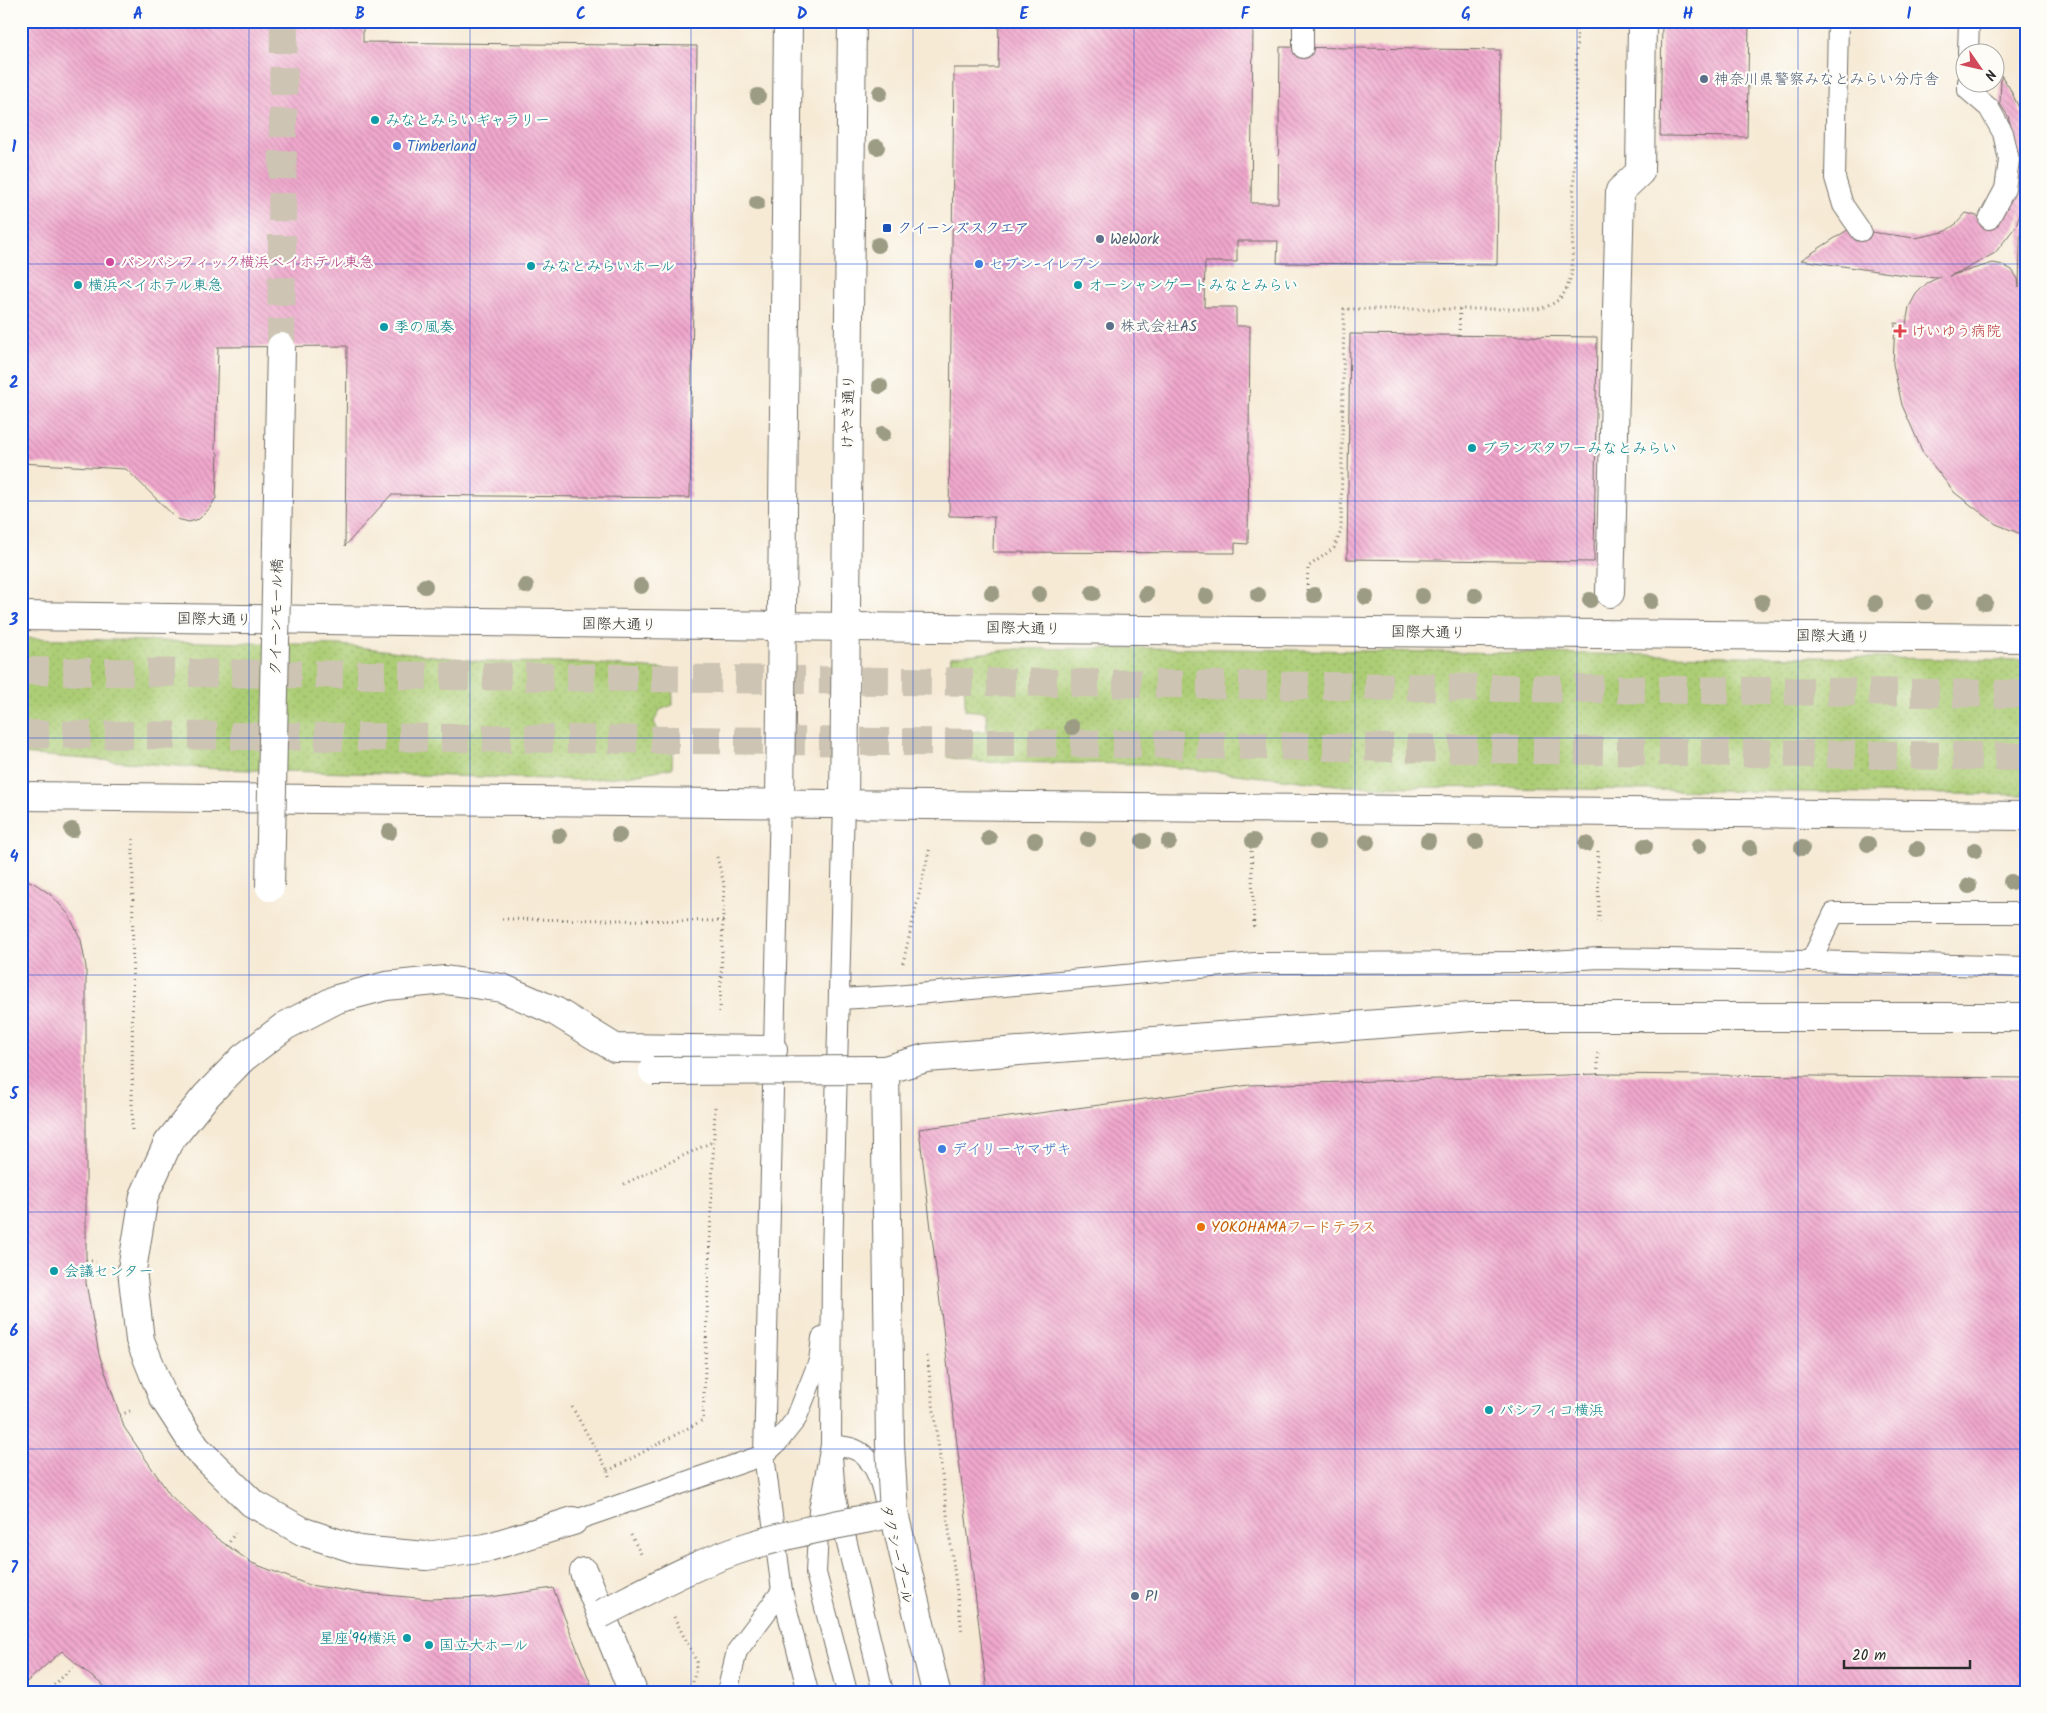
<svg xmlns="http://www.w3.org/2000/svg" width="2047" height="1713" font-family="Kalam,'Klee One',sans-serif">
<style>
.green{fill:url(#green-dots);stroke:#6c7c50}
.building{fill:url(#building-back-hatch);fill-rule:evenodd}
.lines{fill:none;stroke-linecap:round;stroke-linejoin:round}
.street-tunnel{stroke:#cdc4b3;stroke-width:28;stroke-dasharray:28 14;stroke-linecap:butt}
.secondary-tunnel{stroke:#cdc4b3;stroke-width:28;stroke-dasharray:28 14;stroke-linecap:butt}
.lane-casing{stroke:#726e66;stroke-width:22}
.street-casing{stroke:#726e66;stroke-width:30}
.secondary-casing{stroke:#726e66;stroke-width:30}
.path{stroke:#726e66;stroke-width:3;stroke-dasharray:1 4;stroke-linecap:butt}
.lane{stroke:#fff;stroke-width:20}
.street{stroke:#fff;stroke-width:28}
.secondary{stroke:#fff;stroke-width:28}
.street-bridge-casing{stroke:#726e66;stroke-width:30;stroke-linecap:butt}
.street-bridge{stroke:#fff;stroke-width:28}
.tree{fill:#9c9c84}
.grid{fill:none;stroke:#1d4ed8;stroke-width:1;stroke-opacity:0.55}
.service-dot{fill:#5c6f8a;stroke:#fdfcf7;stroke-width:2}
.culture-dot{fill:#0f9aa8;stroke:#fdfcf7;stroke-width:2}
.shop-dot{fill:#3f7fe0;stroke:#fdfcf7;stroke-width:2}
.transit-dot{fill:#1a4fb4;stroke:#fdfcf7;stroke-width:2}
.hotel-dot{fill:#d1479c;stroke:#fdfcf7;stroke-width:2}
.health-dot{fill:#e0444e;stroke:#fdfcf7;stroke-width:2}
.food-dot{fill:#e8710a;stroke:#fdfcf7;stroke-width:2}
.labels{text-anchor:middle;stroke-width:4.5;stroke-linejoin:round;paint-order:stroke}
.service-label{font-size:15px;fill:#4e5e75;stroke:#fdfcf7;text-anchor:start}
.culture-label{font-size:15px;fill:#0d838f;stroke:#fdfcf7;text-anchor:start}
.shop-label{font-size:15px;fill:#366cbe;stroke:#fdfcf7;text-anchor:start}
.transit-label{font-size:15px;fill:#164399;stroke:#fdfcf7;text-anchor:start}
.hotel-label{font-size:15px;fill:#b23c85;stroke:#fdfcf7;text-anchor:start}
.health-label{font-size:15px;fill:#be3a42;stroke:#fdfcf7;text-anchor:start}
.street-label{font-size:15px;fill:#2b2b2b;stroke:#fdfcf7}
.food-label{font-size:15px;fill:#c56008;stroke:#fdfcf7;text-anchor:start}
.neatline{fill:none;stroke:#1d4ed8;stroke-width:2}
.grid-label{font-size:16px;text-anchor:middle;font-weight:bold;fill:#1d4ed8}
</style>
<defs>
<pattern id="green-dots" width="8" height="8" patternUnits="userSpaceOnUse" patternTransform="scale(1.25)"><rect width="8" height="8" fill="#accd75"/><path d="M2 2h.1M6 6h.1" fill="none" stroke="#94b065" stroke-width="1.8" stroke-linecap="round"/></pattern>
<pattern id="building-back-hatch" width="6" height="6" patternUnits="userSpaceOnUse" patternTransform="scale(1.25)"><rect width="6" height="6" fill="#f1a8ce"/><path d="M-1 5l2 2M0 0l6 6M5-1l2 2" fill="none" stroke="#c389a7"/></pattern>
</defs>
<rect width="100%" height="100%" fill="#fdfcf7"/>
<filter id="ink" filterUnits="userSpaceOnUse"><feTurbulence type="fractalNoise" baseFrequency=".02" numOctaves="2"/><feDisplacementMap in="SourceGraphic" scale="10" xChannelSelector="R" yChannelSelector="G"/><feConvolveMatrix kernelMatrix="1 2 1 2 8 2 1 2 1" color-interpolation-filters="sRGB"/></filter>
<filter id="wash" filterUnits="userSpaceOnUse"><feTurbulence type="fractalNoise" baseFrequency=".0096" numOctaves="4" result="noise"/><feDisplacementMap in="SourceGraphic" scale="20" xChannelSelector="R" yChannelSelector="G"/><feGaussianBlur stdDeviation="1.12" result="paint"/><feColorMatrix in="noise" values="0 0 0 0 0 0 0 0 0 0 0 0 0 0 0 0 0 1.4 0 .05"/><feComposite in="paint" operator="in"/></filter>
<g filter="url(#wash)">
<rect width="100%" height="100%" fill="#f6ead5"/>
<g class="green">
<polygon points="21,638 341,645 484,662 588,663 672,670 673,705 660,710 654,722 660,735 673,738 672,768 627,776 582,780 218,769 21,754"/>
<path d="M1153,648L2026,660V795L1345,786L1145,764L977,762L947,757L948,754L962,755L963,745H949V733L987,731L986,712L965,710C965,692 967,680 949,673L951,657L1017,649Z"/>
</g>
<g id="blocks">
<g class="building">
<polygon points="21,21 363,21 363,42 697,46 690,498 391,495 345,546 347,346 218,347 215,450 218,453 216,498 209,509 199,519 189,522 177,519 126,469 21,463"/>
<polygon points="999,21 1245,21 1245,27 1253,27 1251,203 1278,203 1280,47 1500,50 1497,265 1277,263 1278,241 1237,241 1237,262 1205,262 1204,307 1236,307 1236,326 1250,326 1248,544 1235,543 1235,553 993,552 994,517 949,516 954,68 998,68"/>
<polygon points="1662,21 1749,21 1747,137 1660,136"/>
<path d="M2001,75L2009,87L2022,114L2023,132L2024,106H2026V536L1996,524L1955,493L1923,453L1902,405L1893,364L1895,323L1906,324L1909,307L1916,294L1927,283L1940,277L1911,276L1801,260L1849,229L1915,238L1944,232L1956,224L1966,213L1995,221L2013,194L2017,178L2016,145L2008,116L2000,104ZM2021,210L2019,287L2018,279L2012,270L2003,265L1993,263L1949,276L1966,269L1995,253L2016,226Z"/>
<polygon points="1350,334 1597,337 1594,562 1347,559"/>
<polygon points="21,878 34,883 51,895 69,915 81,940 86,967 86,1283 99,1354 124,1427 170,1495 215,1537 252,1563 309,1585 363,1593 430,1599 490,1597 553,1588 594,1692 112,1692 91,1676 62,1651 21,1687"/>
<polygon points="1598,1074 2026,1078 2026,1692 987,1692 919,1129 1250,1085"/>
</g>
</g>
</g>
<g filter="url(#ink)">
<use href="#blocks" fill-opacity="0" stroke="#726e66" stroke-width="1"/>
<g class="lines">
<polyline class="street-tunnel" points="281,347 284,21"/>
<g class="secondary-tunnel">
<polyline points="21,671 2026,694"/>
<polyline points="21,734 1119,744 2026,757"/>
</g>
<defs>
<g id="lane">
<polyline points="1838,21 1835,178 1843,205 1861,231"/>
<polyline points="1303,48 1303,21"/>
<polyline points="1968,52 1969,21"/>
<polyline points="1968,82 1968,90 1989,108 2003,133 2009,160 2005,189 1989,219"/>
<polyline points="780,803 764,1455 782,1591 808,1692"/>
<polyline points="844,803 832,1257 831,1445 835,1494 883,1692"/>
<polyline points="1811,961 1834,913 2026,913"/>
<polyline points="839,999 895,996 1255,963 1536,962 1599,958 1811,961 2026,967"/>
<polyline points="573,1521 764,1455 777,1443 796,1419 819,1361 822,1338"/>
<polyline points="727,1692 737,1651 782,1591"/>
<path d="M847,1692L816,1573L819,1510L831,1445C838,1446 845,1447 851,1448C874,1455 881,1482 885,1501"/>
</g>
<g id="street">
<polyline points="1610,593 1620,191 1640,172 1642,21"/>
<polyline points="573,1521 486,1548 426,1556 359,1550 304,1532 252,1503 196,1448 163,1397 140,1340 132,1270 144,1196 168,1143 206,1096 243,1058 285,1026 337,999 386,986 445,980 502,988 555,1011 615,1048 773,1050"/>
<polyline points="584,1572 633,1692"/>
</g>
<g id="secondary">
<polyline points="21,616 933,628 2026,638"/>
<polyline points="21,796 2026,816"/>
<polyline points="780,803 788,21"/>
<polyline points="844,803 852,21"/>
</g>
</defs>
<use href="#lane" class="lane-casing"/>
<use href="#street" class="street-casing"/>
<use href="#secondary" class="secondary-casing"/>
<g class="path">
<polyline points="1459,335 1460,308"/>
<path d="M1307,590L1308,567L1334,548L1341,531L1344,309H1537C1560,304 1566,295 1572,272L1577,21"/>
<polyline points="1251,846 1254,930"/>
<polyline points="1598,851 1599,926"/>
<polyline points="717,857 724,884 720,1013"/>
<polyline points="502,919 723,921"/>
<polyline points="903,963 930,847"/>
<polyline points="1598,1074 1598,1052"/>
<polyline points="132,1130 133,838"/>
<polyline points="624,1184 714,1141"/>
<polyline points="86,1260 96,1262"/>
<polyline points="927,1356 962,1632"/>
<polyline points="572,1407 608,1471"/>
<polyline points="120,1415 130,1411"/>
<polyline points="609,1476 608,1471 703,1420 715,1107"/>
<polyline points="631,1535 641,1554"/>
<polyline points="227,1546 235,1533"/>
<polyline points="674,1617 697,1662 691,1692"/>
<polyline points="47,1692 76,1664"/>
</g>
<use href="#lane" class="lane"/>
<use href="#street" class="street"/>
<use href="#secondary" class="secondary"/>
<defs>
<g id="street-bridge">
<polyline points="270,887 281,347"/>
<polyline points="653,1071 885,1070"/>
<path d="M601,1614C650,1589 698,1562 750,1546C797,1531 846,1523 894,1513"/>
<polyline points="936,1692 894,1513 890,1444 885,1070 926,1058 1472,1017 2026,1017"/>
</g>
</defs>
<use href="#street-bridge" class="street-bridge-casing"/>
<use href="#street-bridge" class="street-bridge"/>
</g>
<g class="tree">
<circle cx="880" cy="93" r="8"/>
<circle cx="758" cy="96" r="8"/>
<circle cx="877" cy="147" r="8"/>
<circle cx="757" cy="203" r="8"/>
<circle cx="878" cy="245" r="8"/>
<circle cx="880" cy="386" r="8"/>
<circle cx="883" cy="434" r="8"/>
<circle cx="425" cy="586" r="8"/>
<circle cx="526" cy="586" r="8"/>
<circle cx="641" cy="586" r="8"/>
<circle cx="992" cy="593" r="8"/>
<circle cx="1093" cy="593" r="8"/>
<circle cx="1039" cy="594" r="8"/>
<circle cx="1146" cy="594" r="8"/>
<circle cx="1258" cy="595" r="8"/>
<circle cx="1314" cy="595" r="8"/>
<circle cx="1475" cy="595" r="8"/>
<circle cx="1206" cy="596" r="8"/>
<circle cx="1422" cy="596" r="8"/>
<circle cx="1366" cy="597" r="8"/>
<circle cx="1590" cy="600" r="8"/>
<circle cx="1651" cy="601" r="8"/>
<circle cx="1762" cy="602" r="8"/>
<circle cx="1924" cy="602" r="8"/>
<circle cx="1875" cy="603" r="8"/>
<circle cx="1985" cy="603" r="8"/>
<circle cx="1072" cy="727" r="8"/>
<circle cx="72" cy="830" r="8"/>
<circle cx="389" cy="832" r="8"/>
<circle cx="619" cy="835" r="8"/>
<circle cx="559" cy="836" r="8"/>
<circle cx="989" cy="838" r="8"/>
<circle cx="1088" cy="839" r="8"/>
<circle cx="1035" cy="840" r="8"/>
<circle cx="1143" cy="841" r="8"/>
<circle cx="1253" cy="841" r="8"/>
<circle cx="1428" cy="841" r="8"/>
<circle cx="1169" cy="842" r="8"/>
<circle cx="1317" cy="842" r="8"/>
<circle cx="1367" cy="842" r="8"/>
<circle cx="1476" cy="842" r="8"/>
<circle cx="1586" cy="844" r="8"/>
<circle cx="1868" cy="844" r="8"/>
<circle cx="1645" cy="846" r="8"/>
<circle cx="1699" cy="846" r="8"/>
<circle cx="1750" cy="848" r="8"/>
<circle cx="1802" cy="848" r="8"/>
<circle cx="1917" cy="849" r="8"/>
<circle cx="1975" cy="850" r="8"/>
<circle cx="2011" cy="882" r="8"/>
<circle cx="1969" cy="886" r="8"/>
</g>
</g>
<path class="grid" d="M249,21V1692M470,21V1692M691,21V1692M913,21V1692M1134,21V1692M1355,21V1692M1577,21V1692M1798,21V1692M21,264H2026M21,501H2026M21,738H2026M21,975H2026M21,1212H2026M21,1449H2026"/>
<g class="service-dot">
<circle cx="1704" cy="79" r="5"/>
<circle cx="1100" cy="239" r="5"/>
<circle cx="1110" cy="326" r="5"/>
<circle cx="1135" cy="1596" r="5"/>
</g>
<g class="culture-dot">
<circle cx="375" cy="120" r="5"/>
<circle cx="531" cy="266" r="5"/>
<circle cx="78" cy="285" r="5"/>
<circle cx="1078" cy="285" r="5"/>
<circle cx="384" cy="327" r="5"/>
<circle cx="1472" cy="448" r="5"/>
<circle cx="54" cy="1271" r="5"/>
<circle cx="1489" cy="1410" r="5"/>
<circle cx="407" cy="1638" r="5"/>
<circle cx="429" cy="1645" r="5"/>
</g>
<g class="shop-dot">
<circle cx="397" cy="146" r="5"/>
<circle cx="979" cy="264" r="5"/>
<circle cx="942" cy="1149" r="5"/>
</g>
<rect class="transit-dot" x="882" y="223" width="10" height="10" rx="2.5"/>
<circle class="hotel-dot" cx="110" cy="262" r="5"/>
<path class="health-dot" d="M1897.5 323.5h5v5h5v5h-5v5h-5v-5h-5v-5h5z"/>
<circle class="food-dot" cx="1201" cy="1227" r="5"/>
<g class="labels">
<g class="service-label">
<text x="1714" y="84">神奈川県警察みなとみらい分庁舎</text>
<text x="1110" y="244">WeWork</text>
<text x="1120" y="331">株式会社AS</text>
<text x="1145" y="1601">P1</text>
</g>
<g class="culture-label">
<text x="385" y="125">みなとみらいギャラリー</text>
<text x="541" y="271">みなとみらいホール</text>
<text x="88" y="290">横浜ベイホテル東急</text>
<text x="1088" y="290">オーシャンゲートみなとみらい</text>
<text x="394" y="332">季の風奏</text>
<text x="1482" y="453">ブランズタワーみなとみらい</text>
<text x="64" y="1276">会議センター</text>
<text x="1499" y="1415">パシフィコ横浜</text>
<text x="397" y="1643" text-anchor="end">星座'94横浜</text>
<text x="439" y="1650">国立大ホール</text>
</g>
<g class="shop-label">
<text x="407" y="151">Timberland</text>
<text x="989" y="269">セブン-イレブン</text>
<text x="952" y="1154">デイリーヤマザキ</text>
</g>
<g class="transit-label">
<text x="897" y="233">クイーンズスクエア</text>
</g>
<g class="hotel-label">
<text x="120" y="267">パンパシフィック横浜ベイホテル東急</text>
</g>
<g class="health-label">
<text x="1911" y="336">けいゆう病院</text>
</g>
<g class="street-label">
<text transform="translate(848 412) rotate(-89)" y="5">けやき通り</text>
<text transform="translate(276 617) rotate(-89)" y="5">クイーンモール橋</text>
<text transform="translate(214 619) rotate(1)" y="5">国際大通り</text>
<text transform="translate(619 624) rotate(1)" y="5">国際大通り</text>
<text transform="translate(1023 628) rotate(1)" y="5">国際大通り</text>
<text transform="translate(1428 632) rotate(1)" y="5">国際大通り</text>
<text transform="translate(1833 636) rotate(1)" y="5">国際大通り</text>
<text transform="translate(897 1554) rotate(77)" y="5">タクシープール</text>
</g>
<g class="food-label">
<text x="1211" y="1232">YOKOHAMAフードテラス</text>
</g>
</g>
<rect width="2047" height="1713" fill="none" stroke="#fdfcf7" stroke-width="55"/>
<g transform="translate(1980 68) rotate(124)"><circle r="24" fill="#fdfcf7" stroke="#a9a8a5"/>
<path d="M0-4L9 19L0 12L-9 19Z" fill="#d1495b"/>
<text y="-8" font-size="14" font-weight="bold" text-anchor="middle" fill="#2b2b2b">N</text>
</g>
<path d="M1844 1660v8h126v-8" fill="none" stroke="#2b2b2b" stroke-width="2.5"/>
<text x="1852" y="1660" font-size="15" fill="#2b2b2b" stroke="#fdfcf7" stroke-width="4" paint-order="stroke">20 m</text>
<rect x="28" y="28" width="1992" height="1658" class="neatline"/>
<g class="grid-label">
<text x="138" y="19">A</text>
<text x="360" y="19">B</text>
<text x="581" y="19">C</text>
<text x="802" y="19">D</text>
<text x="1024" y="19">E</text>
<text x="1245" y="19">F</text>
<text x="1466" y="19">G</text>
<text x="1688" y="19">H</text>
<text x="1909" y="19">I</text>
<text x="14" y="152">1</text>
<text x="14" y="388">2</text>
<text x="14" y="625">3</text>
<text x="14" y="862">4</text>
<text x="14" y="1099">5</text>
<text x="14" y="1336">6</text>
<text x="14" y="1573">7</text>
</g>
</svg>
